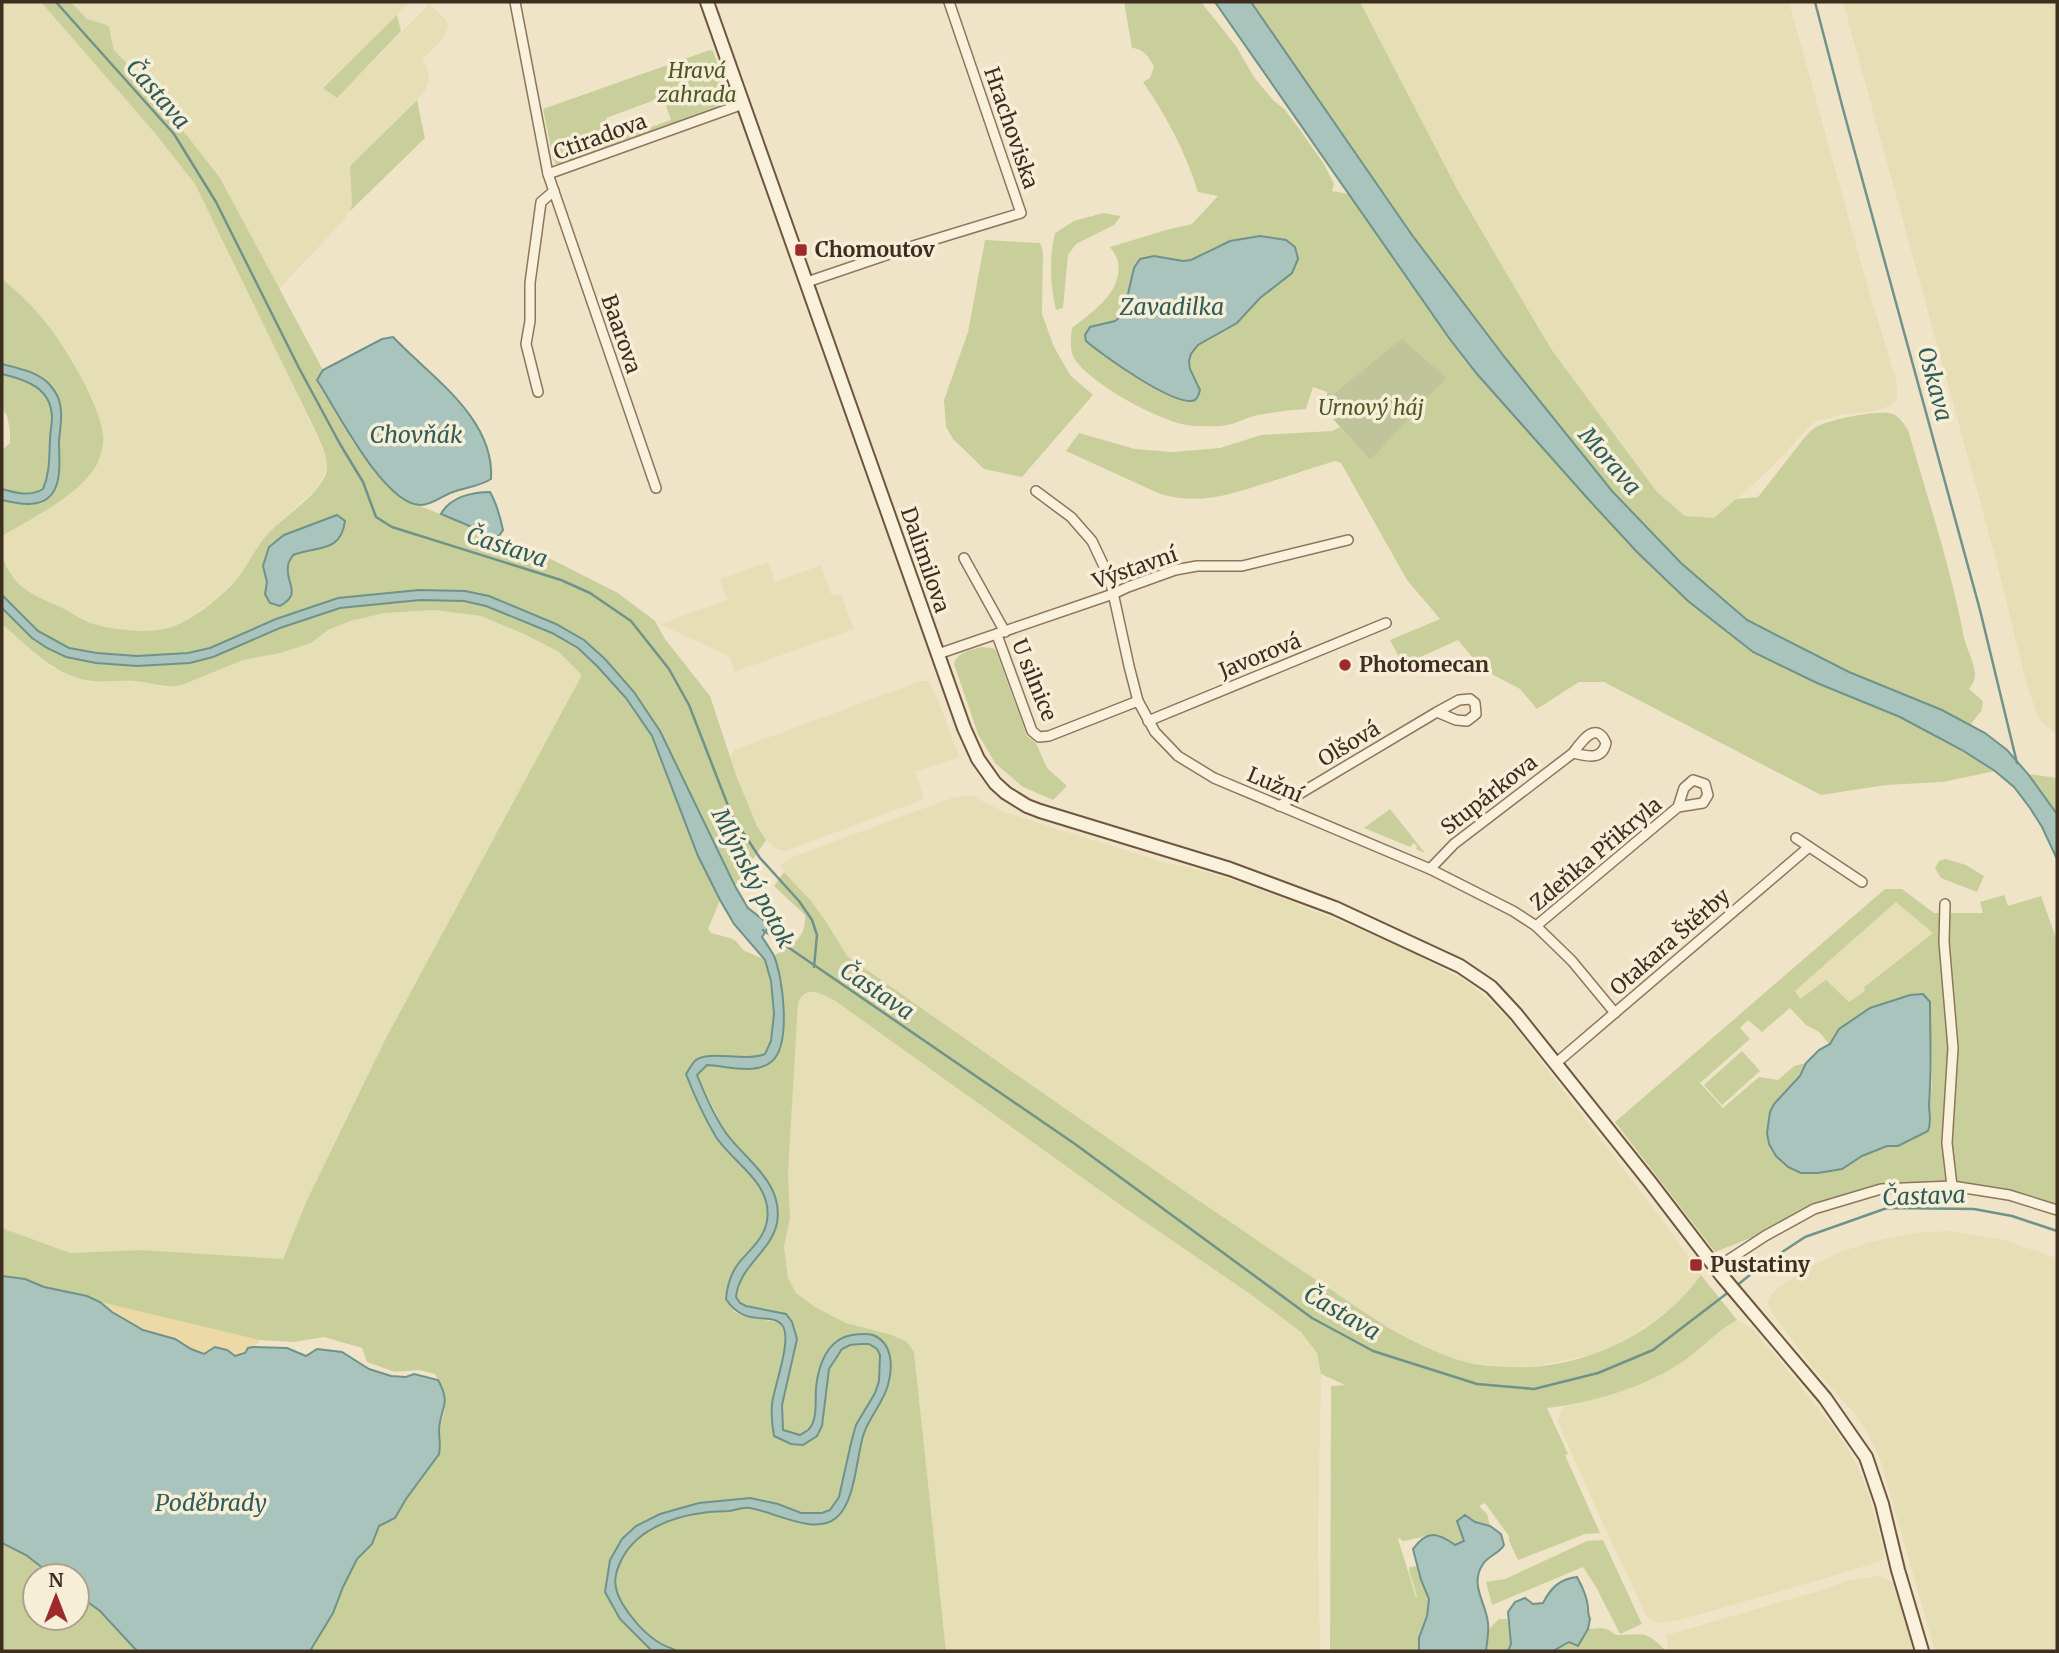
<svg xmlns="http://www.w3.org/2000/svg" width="2059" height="1653" font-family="Merriweather,serif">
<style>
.farmland{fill:#e6deb5}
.green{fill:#c9cf9b;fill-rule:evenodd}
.sand{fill:#ecd9a5}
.cemetery{fill:#bfc49a}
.water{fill:#a9c4bc;stroke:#6f938a;stroke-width:2}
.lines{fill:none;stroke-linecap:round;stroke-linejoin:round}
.stream{stroke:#6f938a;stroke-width:2.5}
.minor-casing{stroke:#8d765c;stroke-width:12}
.secondary-casing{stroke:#6f573f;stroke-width:16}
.minor{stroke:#faf1dc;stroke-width:9}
.secondary{stroke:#faf1dc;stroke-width:12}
.poi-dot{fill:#9e2a2b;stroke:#f7eed8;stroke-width:2.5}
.labels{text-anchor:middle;stroke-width:7;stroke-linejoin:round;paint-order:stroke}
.park-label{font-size:21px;font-style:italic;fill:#4d5a26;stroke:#f7eed8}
.street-label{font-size:21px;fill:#3d2e20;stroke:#f7eed8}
.poi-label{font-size:21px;font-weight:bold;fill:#3d2e20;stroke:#f7eed8;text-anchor:start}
.water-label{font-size:23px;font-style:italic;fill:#2f5d5a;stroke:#f7eed8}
</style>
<rect width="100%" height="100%" fill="#f0e4c8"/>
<g class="farmland">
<polygon points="2,2 41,2 154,132 195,184 268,331 326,457 327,469 318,487 273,528 255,550 240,575 231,585 215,600 185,621 170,628 128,631 91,624 29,594 8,573 2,556 2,536 72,492 38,313 2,279"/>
<polygon points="71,2 410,2 323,87 337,98 429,4 446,20 448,25 446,33 441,41 422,59 427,66 429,79 425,91 350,166 352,205 345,219 278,290 220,178 146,83 114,50 112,36 104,24 87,19"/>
<polygon points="1360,2 1789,2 1868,288 1897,383 1897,399 1892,405 1876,411 1845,414 1814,422 1772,467 1715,519 1685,516 1657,492 1551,349 1457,189"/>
<polygon points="1843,2 2057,2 2057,735 2044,724 2038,716 2027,686 1995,556"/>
<polygon points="768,562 775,582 821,565 832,596 841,594 854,629 734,672 730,657 660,624 727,600 720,579"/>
<polygon points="434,610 481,616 524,634 559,652 583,675 386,1038 307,1200 283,1259 141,1250 70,1253 2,1228 2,624 49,666 89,681 135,681 166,687 182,685 243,660 280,653 310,643 328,630 350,621 385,613"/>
<polygon points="921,681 929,681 944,715 959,757 915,772 924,799 786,851 777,849 766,840 757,826 736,775 731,758 734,750"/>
<polygon points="972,796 1002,811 1054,828 1167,863 1188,867 1233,880 1284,899 1361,930 1417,955 1469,983 1507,1017 1664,1222 1701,1275 1689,1291 1672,1308 1628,1339 1599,1353 1541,1365 1515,1368 1469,1363 1429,1350 1366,1314 1153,1170 847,956 827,923 811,901 784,872 781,865 790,858 930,806 955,797"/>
<polygon points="1896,902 1934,932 1864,986 1865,991 1849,1002 1800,1000 1795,991"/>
<polygon points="809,991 818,991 834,1000 1119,1204 1253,1296 1301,1332 1317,1353 1321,1374 1318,1538 1320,1651 946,1651 914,1352 907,1342 892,1335 846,1323 815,1307 796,1293 788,1278 784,1247 790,1218 788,1174 798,1002 801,995"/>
<polygon points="1948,1231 2004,1240 2057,1258 2057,1651 1935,1651 1880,1459 1866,1430 1854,1413 1813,1368 1778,1321 1768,1305 1768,1300 1773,1292 1802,1271 1840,1252 1871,1242 1913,1233"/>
<polygon points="1737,1320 1753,1329 1800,1385 1841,1438 1858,1467 1870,1499 1885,1556 1881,1561 1826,1578 1680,1620 1661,1623 1653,1622 1646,1615 1598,1513 1558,1422 1560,1412 1566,1406 1603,1397 1648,1380 1677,1366 1726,1326"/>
<polygon points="1878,1576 1893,1582 1898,1591 1913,1651 1668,1651 1667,1635 1819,1591 1848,1580"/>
</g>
<g class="green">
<path d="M41,2H71L87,19L104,24L109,27L114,50L146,83L220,178L323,370L318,380L352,440L379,476L407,501L535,551L618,593L655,621L665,639L710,696L736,775L757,826L766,840L735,886L660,731L634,692L605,659L584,640L556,624L489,596L465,591L419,590L338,598L276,619L210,648L188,653L137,656L97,653L69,648L38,631L2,595V556C15,591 33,594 64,609C74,614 83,621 93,624C115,630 150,634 172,627C194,619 226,594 240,575C249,562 256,547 267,535C282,517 325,492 327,468C328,455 319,440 314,428L195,184L154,132ZM323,520L319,549L305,551L293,555L288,566L265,594L267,582L305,528Z"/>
<path d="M1124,2H1201L1236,46L1254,77L1272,99L1285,110L1300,130L1324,164L1334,184L1332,191L1349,194L1449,338L1477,374L1637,552L1868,705C1913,721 1954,745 1995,771L1943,782L1886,785L1821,795L1604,682H1579L1537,709L1520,689L1482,669L1458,640L1403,665L1390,640L1440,619L1407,580L1341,463L1335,461C1312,468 1289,476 1266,483C1229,495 1197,506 1158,493L1066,451L1079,433L1135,449L1172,452L1220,448L1261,435L1332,431L1340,427L1370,460L1402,340L1327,399V392L1313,387L1306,409C1290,410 1274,412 1258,415C1247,417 1238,423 1227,425C1218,427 1205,426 1195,426C1164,425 1093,385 1075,360C1069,351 1071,338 1072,328C1092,312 1123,292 1118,262C1117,257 1113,251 1110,247L1166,230L1192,224L1218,196L1198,192C1185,151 1167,117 1143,82L1150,78L1154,67C1150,58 1143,48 1132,48ZM1260,236L1286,240L1292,273L1260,298L1247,313L1198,345L1191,354L1189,361L1190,369L1200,390L1180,400L1163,392L1102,355L1106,324C1130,317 1128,290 1134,268L1154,256L1183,261L1191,260L1217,246Z"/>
<path d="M1251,2H1360L1457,189L1551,349L1657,492L1685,516L1714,518L1736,499L1758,497L1805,437C1808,434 1810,431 1813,429C1824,420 1880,409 1893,414C1900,417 1904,424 1908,430C1928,499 1951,568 1964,638C1967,650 1975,663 1975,675C1975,680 1972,685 1969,689L1983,701L1982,710L1970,725L1942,710L1849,672L1747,620L1681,563L1612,491L1506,359L1412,235Z"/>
<polygon points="397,15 401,31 337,98 323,88"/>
<path d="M710,50L713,51L731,102L730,104L563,164H556L553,159L543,109ZM663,97L671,120L614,140L606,118Z"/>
<polygon points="417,100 425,138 349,212 352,205 350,166"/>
<path d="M1103,213L1121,216L1114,225L1076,244L1068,255L1063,308L1056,310C1050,285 1049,258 1055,233L1074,221Z"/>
<polygon points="985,240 1040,243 1043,251 1042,314 1054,347 1070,375 1093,395 1022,477 984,469 953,439 946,427 944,400 968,332"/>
<path d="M2,279C14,289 27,300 37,312C60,337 99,401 103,435C104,445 101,457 96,466C78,496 32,518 2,536V500L15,503L41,502L51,496L56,484L62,414L61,405L25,369L2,364Z"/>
<path d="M2,374C27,380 51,388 52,417C52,425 50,432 50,440C49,457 50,473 43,490C29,497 16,493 2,489V450L10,443V430L7,416L2,408Z"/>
<path d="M420,600L464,601L486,606L552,633L578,648L597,666L626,698L652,736L698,856L720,900L708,929L711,933L730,938L736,941L743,950L765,960C771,981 787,1053 754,1058C735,1061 714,1050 696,1060C695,1069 691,1083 693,1092C698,1109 717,1140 729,1153C743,1168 763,1181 767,1204C773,1243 739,1248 730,1279C728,1287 732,1301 733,1311L743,1316L780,1323C794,1343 775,1380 772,1403C771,1415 772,1425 774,1436H817L829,1369L836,1357L842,1349L850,1345L869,1344L877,1349L880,1355L879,1381L875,1393L856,1425L851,1443L839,1497L830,1510L822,1513H801L739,1498L729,1501L699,1503L660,1514L636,1526L610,1560L605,1592L620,1619L636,1636L655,1651H310L333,1613L343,1587L357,1559L372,1544L379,1526L395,1518L440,1446L439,1427L445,1410L443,1388L435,1374L419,1370L395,1372L367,1362L362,1348L324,1337L293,1342L260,1340L253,1347L44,1287L25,1279L2,1276V1228L70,1253L141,1250L283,1259L307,1200L386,1038L582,675L559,652L524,634L481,616L434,610L385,613L350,621L328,630L311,643L280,653L243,660L182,685C165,689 151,682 134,681C118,680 101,683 86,680C51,673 28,646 2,624V608L32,638L96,663L137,666L190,663L280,628L340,608Z"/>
<path d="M982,647L993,648L996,651L1027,736L1036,743L1047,768L1067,786L1053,800L1023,787L995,763L978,734L954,664C957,652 971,650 982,647Z"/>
<polygon points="2028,774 2057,778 2057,814 2056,811"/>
<polygon points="1390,809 1425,853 1416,849 1417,846 1414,843 1410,847 1364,828"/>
<polygon points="1946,859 1966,865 1984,876 1977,892 1941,878 1935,868 1939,861"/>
<path d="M784,872L811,901L827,923L847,956C980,1049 1113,1143 1248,1234C1277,1254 1307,1274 1336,1293C1376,1321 1419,1349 1466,1362C1475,1365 1484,1365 1493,1366C1571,1375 1655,1339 1701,1275L1737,1320C1714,1332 1698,1353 1676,1366C1638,1389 1591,1403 1547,1408L1568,1454L1565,1455L1600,1533L1585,1534L1518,1560L1509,1541V1536L1485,1503L1479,1506L1487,1514L1490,1526L1475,1522L1465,1540L1455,1545C1433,1528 1427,1538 1402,1541L1400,1538L1398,1539L1416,1597L1417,1596L1409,1571L1410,1567L1418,1566L1421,1580L1429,1599L1427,1616L1419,1638V1651H1330L1331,1386L1345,1385L1321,1374L1317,1353L1301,1332L1253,1296L1119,1204L834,1000C820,993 806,984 798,1003L788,1174L790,1218L784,1247L788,1278L796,1293L815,1307L846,1323L892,1335L907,1342L914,1352L946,1651H677L657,1641L643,1629L628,1613L615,1590L619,1564L629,1545L642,1534L664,1523L700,1513L730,1511L741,1508L775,1513L787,1519L811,1523L848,1501L865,1429L884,1397L888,1383L890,1353L861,1334L847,1336L835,1341C829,1355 822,1369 817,1384C811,1404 823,1420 801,1435L783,1430L782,1405L797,1339L792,1322C784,1318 775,1312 766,1310C754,1305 744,1309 736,1297C738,1276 752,1265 765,1249C771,1241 774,1228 778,1218L737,1146L725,1132L697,1075L707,1065L757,1068L781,1043L784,1014L783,996L781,979L774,956C793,943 806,940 805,915L774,886Z"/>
<path d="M1885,889H1902L1934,913H1983L1980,902L2004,895L2008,906L2041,896L2057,941V1207L1958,1184L1927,1183L1882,1186L1715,1252L1615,1122ZM1896,902L1933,933L1864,987L1865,991L1849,1002L1826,980L1800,999L1795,991ZM1923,994L1930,1002L1932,1085L1929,1108L1931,1123L1914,1139L1898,1146H1887L1862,1156L1842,1169L1801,1173L1788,1167L1776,1156L1774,1104L1800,1076L1806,1063L1794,1066L1778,1080L1759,1077L1723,1108L1700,1083L1750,1039L1740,1028L1748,1020L1762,1032L1790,1008L1806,1025L1819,1032L1830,1045L1839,1029L1870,1008L1910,995Z"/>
<polygon points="1742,1051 1760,1071 1722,1105 1704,1085"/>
<polygon points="1603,1540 1642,1624 1620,1634 1596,1587 1583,1567 1492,1605 1486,1582 1505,1579 1587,1541"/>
<polygon points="2,1543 26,1555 53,1576 35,1576 35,1618 77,1618 77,1594 100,1611 137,1651 2,1651"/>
<polygon points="1499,1619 1507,1619 1511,1644 1508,1651 1486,1651 1488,1630"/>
<path d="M1602,1628L1609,1630L1616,1635C1643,1635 1645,1629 1666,1651H1553L1569,1642L1578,1646L1588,1629Z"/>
</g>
<polygon class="sand" points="100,1302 260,1340 253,1347 248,1348 246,1352 235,1356 227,1350 204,1355 191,1349 175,1339 143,1330 112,1312"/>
<polygon class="cemetery" points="1402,339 1446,378 1370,460 1325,410 1327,399"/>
<g class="water">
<polygon points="1215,2 1251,2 1412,235 1506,359 1612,491 1681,563 1747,620 1849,672 1942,710 1985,733 2007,750 2028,774 2057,814 2057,859 2042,827 2030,808 2014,787 1995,771 1962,750 1900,717 1817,683 1753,652 1688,601 1637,552 1589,500 1477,374 1449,338"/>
<path d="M1260,236L1286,240L1295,247L1298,259L1292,273L1260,298L1237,323L1198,345L1191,354L1189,361L1190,369L1200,390C1199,394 1198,398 1195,400C1177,409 1101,354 1086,341L1085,335L1090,327L1115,321L1121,316L1125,307L1134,268L1140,259L1154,256L1183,261L1191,260L1230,241Z"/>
<path d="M393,337C430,376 495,418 491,479C480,486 468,487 456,491C444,494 433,505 421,505C384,506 335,407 317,380L323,370L382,339Z"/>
<path d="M2,364C18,368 39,372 50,385C55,391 59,397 60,404C63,417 60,428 59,441C59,458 63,486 48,498C36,508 16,503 2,500V489C16,493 30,497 43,489C50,473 49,457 50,440C50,432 52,425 52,417C51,388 27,380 2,374Z"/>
<path d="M490,492C497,504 500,516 503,530L499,536L491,535L441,514C450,497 472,492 490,492Z"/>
<path d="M337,515L345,521C341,553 317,546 293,555C291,559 288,562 288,566C285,584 303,593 280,606L270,603L265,594L267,582L263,566L269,547L284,535Z"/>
<path d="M419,590L465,591L489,596L556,624L584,640L605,659L634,692L660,731L735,886L748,908L770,925L762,937C766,943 771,950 774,956C783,977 792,1046 771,1062C755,1075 726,1066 707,1065L697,1075C705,1095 714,1116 726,1133C746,1161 784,1182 777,1223C771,1252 739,1266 736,1297L740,1303L746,1306L786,1314L792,1322L797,1339L782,1405L783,1430L800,1435C801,1434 809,1430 809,1429C818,1419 815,1400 816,1388C818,1366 827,1339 852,1335C859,1334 866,1333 873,1335C893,1343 893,1367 888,1385C883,1403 870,1416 864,1433C856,1456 856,1502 836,1518C814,1536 773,1511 749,1508C742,1507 736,1510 729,1511C720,1512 711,1511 702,1513C670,1517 633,1532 620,1563C613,1578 614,1589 622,1603C630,1617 644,1633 658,1642C664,1646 671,1648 677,1651L651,1650L620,1619L605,1592L610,1560L622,1539L636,1526L660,1514L699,1503L750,1498L778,1504L801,1513H822L830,1510L839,1497L851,1443L856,1425L875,1393L879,1381L880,1355L877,1349L869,1344H861L850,1345L842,1349L829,1369L822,1426L817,1436L803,1445L791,1444L774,1436C772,1425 771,1415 772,1404C774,1386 793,1339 782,1325C771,1311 745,1329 726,1299C727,1286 730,1275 738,1264C749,1250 764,1239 767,1221C773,1183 734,1164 716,1137C704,1117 694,1095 686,1074C689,1070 692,1063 696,1060C708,1050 746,1062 765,1054L771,1041L774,1014L771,981L765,960L734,924L720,900L698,856L652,736L626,698L597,666L578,648L552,633L486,606L464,601L420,600L340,608L280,628L213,657L190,663L137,666L96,663L66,657L47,648L32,638L2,608V595L38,631L69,648L97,653L137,656L188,653L210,648L276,619L338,598Z"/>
<path d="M1923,994L1930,1002C1930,1036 1932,1070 1929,1104C1929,1114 1932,1121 1928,1131L1898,1146H1887L1862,1156L1842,1169L1818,1173H1801L1788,1167L1776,1156L1769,1144L1767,1133L1770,1112L1774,1104L1800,1076L1806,1063L1819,1050L1830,1044L1839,1029L1870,1008L1910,995Z"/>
<path d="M2,1276L25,1279L44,1287L87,1296L100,1302L112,1312L143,1330L175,1339L191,1349L204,1354L215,1347L227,1350L235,1356L245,1353L248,1348L253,1347L287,1348L306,1356L317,1349L342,1352L369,1369L391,1376L406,1377L414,1374L438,1380C452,1405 440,1408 439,1430C439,1439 441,1445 439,1454L406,1499L395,1518L379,1526L372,1544L357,1559L343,1587L333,1613L310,1651H137L100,1611L77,1594V1576H53L26,1555L2,1543Z"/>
<path d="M1465,1515L1475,1522L1490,1526L1501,1534L1504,1545C1499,1554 1489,1555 1483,1564C1469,1585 1486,1602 1488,1623C1489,1632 1487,1642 1486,1651H1419V1638L1427,1616L1429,1599L1421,1580L1413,1549C1427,1530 1437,1532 1455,1545L1464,1541L1457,1521Z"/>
<path d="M1577,1577C1582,1586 1587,1597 1588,1607C1588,1611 1588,1615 1590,1619L1588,1629L1578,1646L1569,1642L1553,1651H1508L1511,1644L1508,1612L1515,1602L1525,1598L1533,1604L1543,1603C1551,1588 1559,1579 1577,1577Z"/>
</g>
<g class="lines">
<g class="stream">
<polyline points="56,2 174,134 216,202 299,368 340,444 363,482 376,517 392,527 561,580 590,593 631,621 669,669 689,705 732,816 760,858 799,901 812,920 817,935 814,967"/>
<polyline points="1815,2 1843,109 1980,610 2017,763"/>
<polyline points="763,930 1075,1144 1312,1318 1373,1351 1477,1384 1534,1389 1598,1373 1653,1350 1730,1291"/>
<polyline points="1735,1287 1761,1266 1805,1237 1887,1208 1974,1209 2012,1216 2057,1231"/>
</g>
<defs>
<g id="minor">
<polyline points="515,2 548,174 656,488"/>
<polyline points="548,174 743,104"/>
<polyline points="807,282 913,246 1021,213 949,2"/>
<polyline points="538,392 526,344 530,321 530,283 541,202 554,191"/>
<polyline points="1036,491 1071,517 1092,541 1110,579 1129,666 1138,701 1155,732 1178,756 1214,778 1430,869 1513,911 1536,926 1572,961 1615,1013"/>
<polyline points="964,558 1005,632"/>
<polyline points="997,635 1032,731 1039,737 1049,736 1138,701"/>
<polyline points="938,654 1113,594 1128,587 1175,570 1197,566 1242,566 1348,540"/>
<polyline points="1148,721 1386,623"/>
<polyline points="1279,806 1437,712 1459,700 1470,699 1475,703 1476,714 1467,721 1456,720 1437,712"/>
<polyline points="1796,838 1862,882"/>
<path d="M1430,869L1454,844L1573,753C1582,741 1596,720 1606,743C1602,761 1587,756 1573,753"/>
<polyline points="1945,904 1944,942 1953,1048 1947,1143 1952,1186"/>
<polyline points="1536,926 1678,807 1684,788 1693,780 1705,784 1708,795 1703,803 1678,807"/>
<polyline points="1555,1064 1809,847"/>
<polyline points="1716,1268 1765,1236 1814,1209 1881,1189 1952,1186 2009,1195 2057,1210"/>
</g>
<polyline id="secondary" points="707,2 964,728 978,759 995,783 1006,793 1027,806 1040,811 1230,869 1335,908 1460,966 1491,987 1516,1014 1650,1182 1722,1276 1825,1398 1866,1457 1882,1504 1898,1570 1922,1651"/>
</defs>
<use href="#minor" class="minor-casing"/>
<use href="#secondary" class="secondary-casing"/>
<use href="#minor" class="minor"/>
<use href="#secondary" class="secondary"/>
</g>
<g class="poi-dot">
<rect x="794" y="243" width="14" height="14" rx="3.5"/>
<circle cx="1345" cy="665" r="7"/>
<rect x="1689" y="1258" width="14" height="14" rx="3.5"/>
</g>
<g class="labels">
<g class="park-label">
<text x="697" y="78">Hravá<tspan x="697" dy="24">zahrada</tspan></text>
<text x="1371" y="415">Urnový háj</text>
</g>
<g class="street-label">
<text transform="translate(1011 128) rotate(71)" y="7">Hrachoviska</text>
<text transform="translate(600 137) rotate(-20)" y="7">Ctiradova</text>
<text transform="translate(621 334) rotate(71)" y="7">Baarova</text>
<text transform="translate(925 560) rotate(71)" y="7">Dalimilova</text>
<text transform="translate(1135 568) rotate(-19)" y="7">Výstavní</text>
<text transform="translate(1260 656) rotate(-22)" y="7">Javorová</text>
<text transform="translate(1034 680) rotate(68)" y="7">U silnice</text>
<text transform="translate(1349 744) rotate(-31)" y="7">Olšová</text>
<text transform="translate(1275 785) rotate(23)" y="7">Lužní</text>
<text transform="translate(1489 795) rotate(-38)" y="7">Stupárkova</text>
<text transform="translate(1596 854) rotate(-40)" y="7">Zdeňka Přikryla</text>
<text transform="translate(1670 942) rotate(-41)" y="7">Otakara Štěrby</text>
</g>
<g class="poi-label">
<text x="815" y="257">Chomoutov</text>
<text x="1359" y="672">Photomecan</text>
<text x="1710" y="1272">Pustatiny</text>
</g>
<g class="water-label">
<text transform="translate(158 94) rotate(49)" y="8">Častava</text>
<text x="1172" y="315">Zavadilka</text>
<text transform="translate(1935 384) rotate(75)" y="8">Oskava</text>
<text x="416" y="443">Chovňák</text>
<text transform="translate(1610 461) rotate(49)" y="8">Morava</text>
<text transform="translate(507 547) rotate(18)" y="8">Častava</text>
<text transform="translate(753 878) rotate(63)" y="8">Mlýnský potok</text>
<text transform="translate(877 991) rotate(34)" y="8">Častava</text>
<text transform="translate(1924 1196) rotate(-2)" y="8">Častava</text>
<text transform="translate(1342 1313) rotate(30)" y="8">Častava</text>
<text x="211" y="1511">Poděbrady</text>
</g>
</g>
<rect width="2059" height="1653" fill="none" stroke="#3d2e20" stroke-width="7"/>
<g transform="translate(56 1597)"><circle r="33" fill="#f7eed8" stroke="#ada18e" stroke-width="2"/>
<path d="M0-5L12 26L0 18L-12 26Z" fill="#9e2a2b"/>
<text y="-10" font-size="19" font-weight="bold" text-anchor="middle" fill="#3d2e20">N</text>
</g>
</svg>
